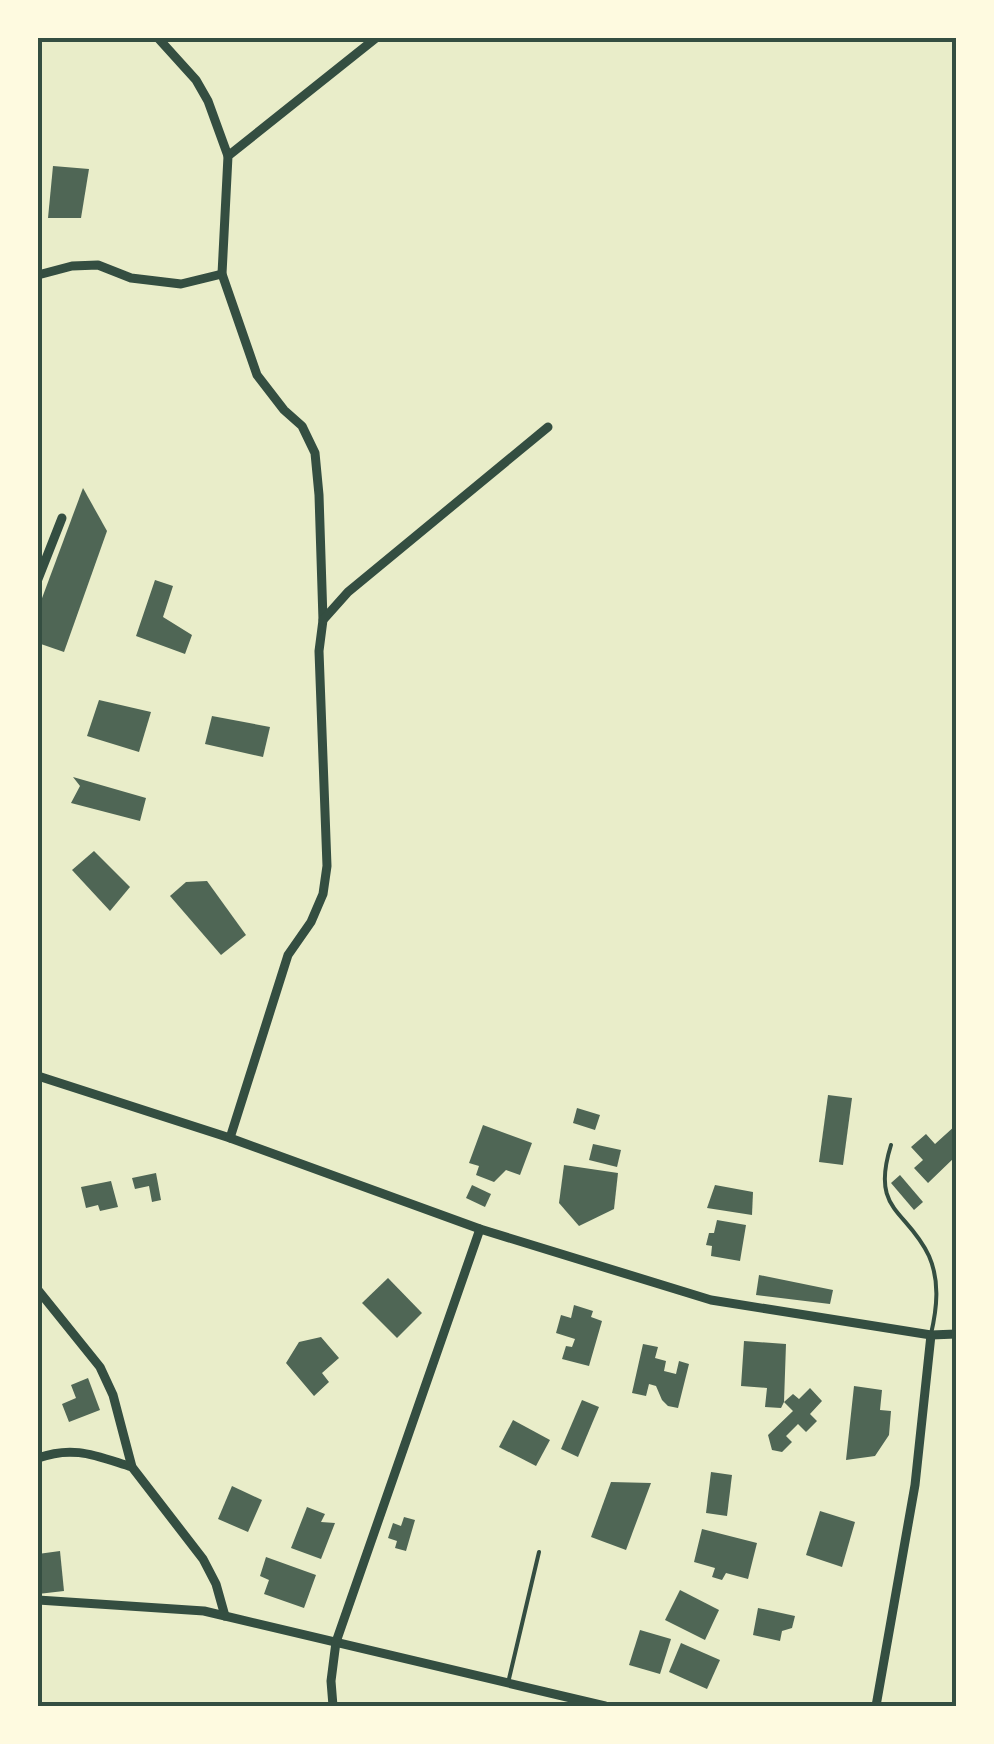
<svg xmlns="http://www.w3.org/2000/svg" width="994" height="1744" font-family="'Alegreya Sans',sans-serif">
<style>
.building{fill:#4f6655}
.lines{fill:none;stroke-linecap:round;stroke-linejoin:round}
.service{stroke:#344e41;stroke-width:4}
.minor{stroke:#344e41;stroke-width:9}
.neatline{fill:none;stroke:#344e41;stroke-width:4}
</style>
<rect width="100%" height="100%" fill="#e9edc9"/>
<g class="building">
<polygon points="53,166 89,169 81,218 48,218"/>
<polygon points="83,488 107,531 64,652 38,643 38,609"/>
<polygon points="155,580 173,586 163,617 192,635 185,654 136,636"/>
<polygon points="99,700 151,712 139,752 87,736"/>
<polygon points="212,716 270,727 263,757 205,744"/>
<polygon points="73,777 146,798 140,821 71,803 80,786"/>
<polygon points="94,851 130,887 110,911 72,870"/>
<polygon points="207,881 246,935 221,955 170,896 186,882"/>
<polygon points="828,1095 852,1098 843,1165 819,1162"/>
<polygon points="577,1108 600,1115 595,1130 573,1123"/>
<polygon points="483,1125 532,1143 520,1175 506,1170 494,1182 476,1175 479,1166 469,1163"/>
<polygon points="956,1125 956,1156 928,1183 914,1168 923,1160 911,1147 926,1134 935,1144"/>
<polygon points="593,1144 621,1150 617,1167 589,1160"/>
<polygon points="564,1165 618,1173 614,1209 579,1226 559,1203"/>
<polygon points="156,1173 161,1200 152,1202 149,1186 135,1189 132,1178"/>
<polygon points="900,1175 923,1202 914,1210 891,1183"/>
<polygon points="111,1181 118,1207 100,1211 98,1205 86,1208 81,1187"/>
<polygon points="472,1185 491,1194 485,1207 466,1198"/>
<polygon points="715,1185 753,1192 752,1215 707,1208"/>
<polygon points="717,1220 746,1225 740,1261 711,1256 712,1246 706,1245 709,1233 714,1233"/>
<polygon points="759,1275 833,1290 830,1304 756,1295"/>
<polygon points="388,1278 422,1313 397,1338 362,1303"/>
<polygon points="574,1305 593,1311 591,1317 602,1321 589,1366 562,1359 566,1346 572,1347 575,1339 556,1333 561,1315 571,1318"/>
<polygon points="321,1337 339,1358 322,1373 329,1382 314,1396 286,1363 299,1342"/>
<polygon points="744,1341 786,1344 784,1402 781,1408 765,1407 767,1388 741,1386"/>
<polygon points="643,1344 658,1347 655,1358 666,1361 664,1371 676,1374 679,1361 689,1364 678,1408 668,1406 662,1400 656,1386 649,1384 646,1396 632,1393"/>
<polygon points="88,1378 100,1410 69,1422 62,1404 76,1398 71,1385"/>
<polygon points="854,1386 882,1390 880,1410 891,1411 889,1435 875,1456 846,1460"/>
<polygon points="810,1388 822,1401 810,1414 817,1421 806,1432 798,1424 786,1436 792,1442 782,1452 772,1450 768,1435 793,1411 784,1402 793,1394 799,1399"/>
<polygon points="582,1400 599,1407 578,1457 561,1449"/>
<polygon points="513,1420 550,1440 536,1466 499,1447"/>
<polygon points="711,1472 732,1475 727,1516 706,1513"/>
<polygon points="611,1482 651,1483 626,1550 591,1537"/>
<polygon points="232,1486 262,1500 248,1532 218,1519"/>
<polygon points="307,1507 325,1514 321,1522 335,1523 321,1559 291,1548"/>
<polygon points="820,1511 855,1522 842,1567 806,1555"/>
<polygon points="404,1517 415,1520 406,1551 395,1548 397,1541 388,1538 393,1523 401,1526"/>
<polygon points="702,1529 757,1543 748,1579 726,1573 722,1580 712,1577 715,1568 694,1562"/>
<polygon points="60,1551 64,1591 38,1594 38,1554"/>
<polygon points="266,1557 316,1575 304,1608 264,1594 269,1580 260,1576"/>
<polygon points="680,1590 719,1610 705,1640 665,1620"/>
<polygon points="758,1608 795,1616 792,1628 782,1631 780,1641 753,1635"/>
<polygon points="640,1630 671,1639 660,1674 629,1665"/>
<polygon points="681,1643 720,1660 707,1689 669,1672"/>
</g>
<g class="lines">
<g class="service">
<path d="M891,1145C870,1212 907,1209 929,1256C940,1281 937,1308 931,1334"/>
<polyline points="508,1683 539,1552"/>
</g>
<g class="minor">
<polyline points="158,38 196,80 208,101 228,156"/>
<polyline points="38,275 72,266 98,265 131,278 181,284 222,274"/>
<polyline points="38,579 62,518"/>
<polyline points="323,620 319,495 315,453 302,426 284,410 257,375 222,274 228,156 376,38"/>
<polyline points="38,1076 230,1138 480,1229 711,1300 931,1335 956,1334"/>
<polyline points="230,1138 288,955 311,922 323,894 327,866 319,651 323,620 348,592 548,427"/>
<polyline points="38,1290 100,1367 113,1395 132,1467 203,1559 216,1584 225,1616"/>
<path d="M38,1458C74,1445 96,1456 132,1467"/>
<polyline points="38,1600 204,1611 605,1706"/>
<polyline points="333,1706 331,1681 336,1642 480,1229"/>
<polyline points="876,1706 915,1485 931,1335"/>
</g>
</g>
<rect width="994" height="1744" fill="none" stroke="#fefae0" stroke-width="80"/>
<rect x="40" y="40" width="914" height="1664" class="neatline"/>
</svg>
